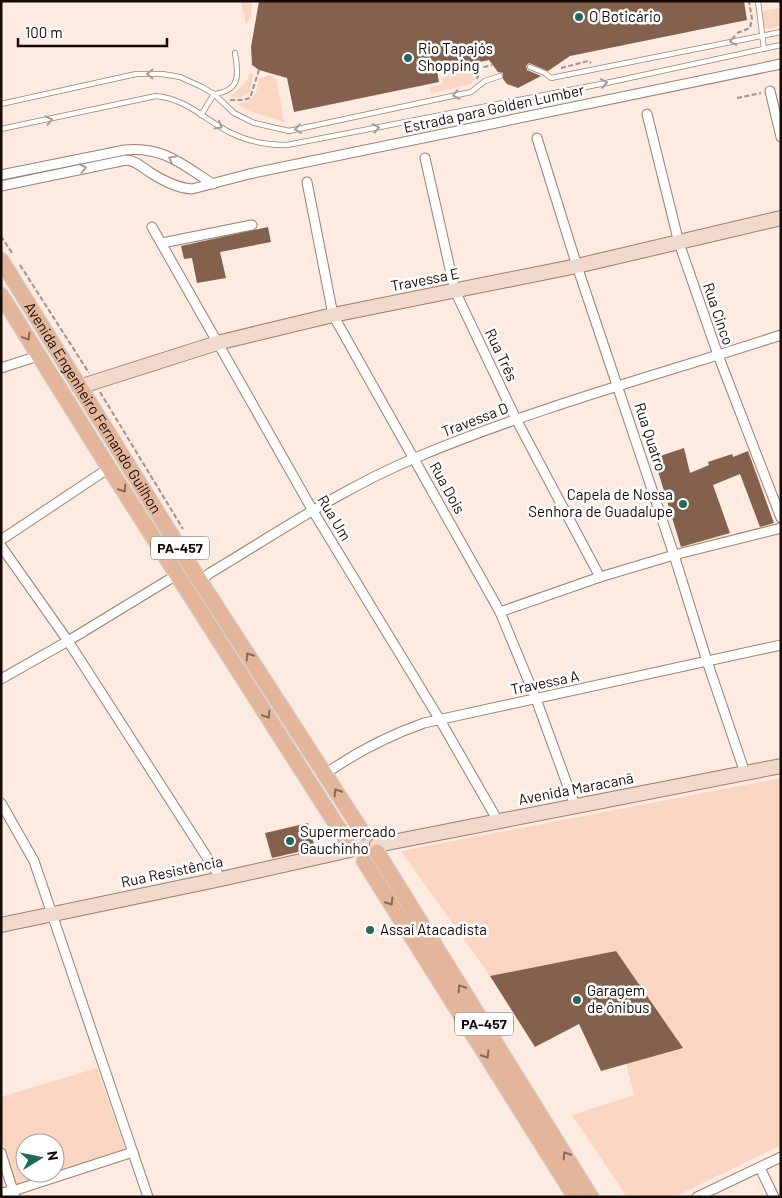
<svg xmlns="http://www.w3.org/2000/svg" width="782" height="1198" font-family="Barlow,sans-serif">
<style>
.green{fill:#f9d5c2;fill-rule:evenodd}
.building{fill:#84614d}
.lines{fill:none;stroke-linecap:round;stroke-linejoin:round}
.lane-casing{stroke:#9b7f70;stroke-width:6}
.street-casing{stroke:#9b7f70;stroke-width:11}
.secondary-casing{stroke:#9b7f70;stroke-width:16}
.primary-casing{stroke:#d5d3d2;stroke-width:17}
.path{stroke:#a09189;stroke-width:2;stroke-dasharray:5 2.5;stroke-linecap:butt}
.lane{stroke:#fff;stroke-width:4.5}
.street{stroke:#fff;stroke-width:9}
.secondary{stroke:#f1dacc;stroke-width:14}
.primary{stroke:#e3b59a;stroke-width:15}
.oneway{stroke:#a19d9b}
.oneway2{stroke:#866857}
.poi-dot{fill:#22685b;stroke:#fff;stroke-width:2}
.labels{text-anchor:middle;stroke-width:5;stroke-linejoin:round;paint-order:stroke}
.shield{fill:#fff;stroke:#5b5451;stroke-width:1}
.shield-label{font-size:14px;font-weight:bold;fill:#150b06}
.poi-label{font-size:15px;fill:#150b06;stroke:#fff;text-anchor:start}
.street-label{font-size:15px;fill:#150b06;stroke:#fff}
</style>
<rect width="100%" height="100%" fill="#fdeae0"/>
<g class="green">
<polygon points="241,1 252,1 251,16 246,25"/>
<polygon points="779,1 781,1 781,26 767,29 764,27 762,11 781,8"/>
<polygon points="478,65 476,76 471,84 431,93 430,87 443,84 442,73"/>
<polygon points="250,73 253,74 250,92 240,98 232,97 231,96 246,82"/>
<polygon points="268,75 273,76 277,80 284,122 249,111 237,104 249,101 256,93 259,79"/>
<polygon points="781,778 781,1145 674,1197 627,1197 572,1115 634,1095 626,1063 682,1047 616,951 490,976 401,851"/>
<path d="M367,839L373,842L371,856L368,858L359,856C352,848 357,840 367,839Z"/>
<path d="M97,1068L126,1152L17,1188L1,1138V1097ZM25,1143H55V1173H25Z"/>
</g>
<g class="building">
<polygon points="259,1 744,1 747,20 570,56 548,71 529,63 526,66 527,70 541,76 518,88 507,84 503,79 503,73 498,72 489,60 437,71 439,82 294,112 287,78 259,70 252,65 251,47"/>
<polygon points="268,227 271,242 220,252 226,278 197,283 192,258 184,259 181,246"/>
<polygon points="684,448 690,473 709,465 708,462 732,454 733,457 748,451 774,523 760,527 740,474 713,485 730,533 681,547 654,458"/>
<polygon points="308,823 315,848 272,858 265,833"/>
<polygon points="616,951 683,1048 601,1071 579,1024 535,1047 490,976"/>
</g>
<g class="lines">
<defs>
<g id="lane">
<polyline points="758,1 764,49"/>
<polyline points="530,67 545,73 551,78 781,32"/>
<polyline points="1,104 136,74 162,74 180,77 202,87 214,94 234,113 254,123 289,131 471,92 485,81 500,76"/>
<path d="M201,115L214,94C240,91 239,75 235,53"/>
<path d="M1,129L156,96C187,99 205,120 231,133C249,142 268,145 287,145L611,82L781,45"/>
</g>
<g id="street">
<polyline points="770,91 781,137"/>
<polyline points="647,114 679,243 718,355 781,518"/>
<polyline points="537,138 577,266 674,555 707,661 745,773"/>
<polyline points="425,158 455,291 516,419 600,577"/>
<path d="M1,175L125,150C163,146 183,165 213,184"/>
<polyline points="307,182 333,315 500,612 536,699 575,806"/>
<path d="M1,186L126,160C135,160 143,168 151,173C164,181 177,188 192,189L249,174L781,64"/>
<polyline points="152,227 313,511 440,720 498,821"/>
<polyline points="162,243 252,225"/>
<polyline points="1,368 38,356"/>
<polyline points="1,540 109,468"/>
<polyline points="1,546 68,641 221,879"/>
<path d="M200,581L210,573C277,533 343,488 415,458C534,408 658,375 781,335"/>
<polyline points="500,612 600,577 674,555 781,528"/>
<polyline points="1,679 68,641 178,574"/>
<path d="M325,774C358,751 387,736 424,723L781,645"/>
<polyline points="1,803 34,861 148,1197"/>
<polyline points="1,1153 15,1197"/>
<polyline points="760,1168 774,1197"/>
<polyline points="1,1193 13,1191 133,1152"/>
<polyline points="697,1197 781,1157"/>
</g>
<g id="secondary">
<polyline points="79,387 217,343 333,315 577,266 781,218"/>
<polyline points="377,845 781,766"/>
<polyline points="1,925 221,879 350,850"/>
</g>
<g id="primary">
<path id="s1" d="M1,260L200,581L363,833"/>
<polyline points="1,295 109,468 350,846"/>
<polyline points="377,852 591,1197"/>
<polyline points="364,861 575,1197"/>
</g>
</defs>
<use href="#lane" class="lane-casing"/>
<use href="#street" class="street-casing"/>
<use href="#secondary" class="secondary-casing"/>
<use href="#primary" class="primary-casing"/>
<g class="path">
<polyline points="737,33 750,28 752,19 749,1"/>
<polyline points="561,68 588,61 591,63"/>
<polyline points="477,79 480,68 492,65"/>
<polyline points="737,98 761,93"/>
<polyline points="230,100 243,100 250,98 259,70"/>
<polyline points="1,236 12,253"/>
<polyline points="20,265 89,373"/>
<polyline points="100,392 183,529"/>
</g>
<use href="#lane" class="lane"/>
<use href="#street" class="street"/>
<use href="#secondary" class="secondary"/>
<use href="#primary" class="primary"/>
</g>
<defs><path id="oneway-chevron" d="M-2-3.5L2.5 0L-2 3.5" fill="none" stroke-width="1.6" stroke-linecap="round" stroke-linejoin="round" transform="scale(1.25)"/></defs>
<g class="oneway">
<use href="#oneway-chevron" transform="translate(733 41) rotate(169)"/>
<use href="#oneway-chevron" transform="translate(150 74) rotate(-180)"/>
<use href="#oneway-chevron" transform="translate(604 83) rotate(-10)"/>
<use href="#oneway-chevron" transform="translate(456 95) rotate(168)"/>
<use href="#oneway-chevron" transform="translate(49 120) rotate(-12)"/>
<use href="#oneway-chevron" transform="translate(219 126) rotate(30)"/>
<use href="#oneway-chevron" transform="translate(376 128) rotate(-11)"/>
<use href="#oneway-chevron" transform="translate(298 129) rotate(172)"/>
<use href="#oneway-chevron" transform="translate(172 159) rotate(-151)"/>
<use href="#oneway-chevron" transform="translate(83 168) rotate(-12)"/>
</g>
<g class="oneway2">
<use href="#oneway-chevron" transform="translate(27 337) rotate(59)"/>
<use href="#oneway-chevron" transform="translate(123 489) rotate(57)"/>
<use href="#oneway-chevron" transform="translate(249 656) rotate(-123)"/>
<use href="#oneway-chevron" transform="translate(267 715) rotate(58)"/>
<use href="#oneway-chevron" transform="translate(337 792) rotate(-122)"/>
<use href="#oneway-chevron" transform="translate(390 902) rotate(58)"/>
<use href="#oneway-chevron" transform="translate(461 988) rotate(-122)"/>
<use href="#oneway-chevron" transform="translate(486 1055) rotate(58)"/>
<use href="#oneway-chevron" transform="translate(566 1155) rotate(-122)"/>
</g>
<g class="poi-dot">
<circle cx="579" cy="17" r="5"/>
<circle cx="408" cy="58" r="5"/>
<circle cx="683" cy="504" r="5"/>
<circle cx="290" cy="841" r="5"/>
<circle cx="370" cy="930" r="5"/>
<circle cx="577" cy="1000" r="5"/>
</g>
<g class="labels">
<g class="shield">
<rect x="151" y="536.5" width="58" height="23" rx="4"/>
<rect x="455" y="1012.5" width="58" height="23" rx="4"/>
</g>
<g class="shield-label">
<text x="180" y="553">PA-457</text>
<text x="484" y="1029">PA-457</text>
</g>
<g class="poi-label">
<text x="589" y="22">O Boticário</text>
<text x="418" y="54">Rio Tapajós<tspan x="418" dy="17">Shopping</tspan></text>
<text x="673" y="500" text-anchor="end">Capela de Nossa<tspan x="673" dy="17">Senhora de Guadalupe</tspan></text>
<text x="300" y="837">Supermercado<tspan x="300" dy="17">Gauchinho</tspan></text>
<text x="380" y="935">Assaí Atacadista</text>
<text x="587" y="996">Garagem<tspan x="587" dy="17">de ônibus</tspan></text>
</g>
<g class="street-label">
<text transform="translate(494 109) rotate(-12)" y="5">Estrada para Golden Lumber</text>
<text transform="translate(425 280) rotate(-11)" y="5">Travessa E</text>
<text transform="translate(718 314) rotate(71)" y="5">Rua Cinco</text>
<text transform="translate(501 355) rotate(65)" y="5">Rua Três</text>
<text dy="5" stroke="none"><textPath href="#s1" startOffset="174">Avenida Engenheiro Fernando Guilhon</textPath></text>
<text transform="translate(475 420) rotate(-21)" y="5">Travessa D</text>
<text transform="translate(650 437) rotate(72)" y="5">Rua Quatro</text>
<text transform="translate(447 488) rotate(61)" y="5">Rua Dois</text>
<text transform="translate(334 518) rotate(59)" y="5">Rua Um</text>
<text transform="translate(545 683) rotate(-12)" y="5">Travessa A</text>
<text transform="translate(576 789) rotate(-11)" y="5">Avenida Maracanã</text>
<text transform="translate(172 872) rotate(-12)" y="5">Rua Resistência</text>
</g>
</g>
<rect width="782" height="1198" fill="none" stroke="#150b06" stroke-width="5"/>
<g transform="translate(40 1158) rotate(80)"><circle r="24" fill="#ffffff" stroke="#a19d9b"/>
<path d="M0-4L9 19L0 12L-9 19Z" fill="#22685b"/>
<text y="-8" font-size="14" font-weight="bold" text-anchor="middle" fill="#150b06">N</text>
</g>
<path d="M18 38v8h149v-8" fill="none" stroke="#150b06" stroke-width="2.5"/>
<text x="25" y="38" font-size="15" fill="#150b06" stroke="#ffffff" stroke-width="4" paint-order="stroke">100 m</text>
</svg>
